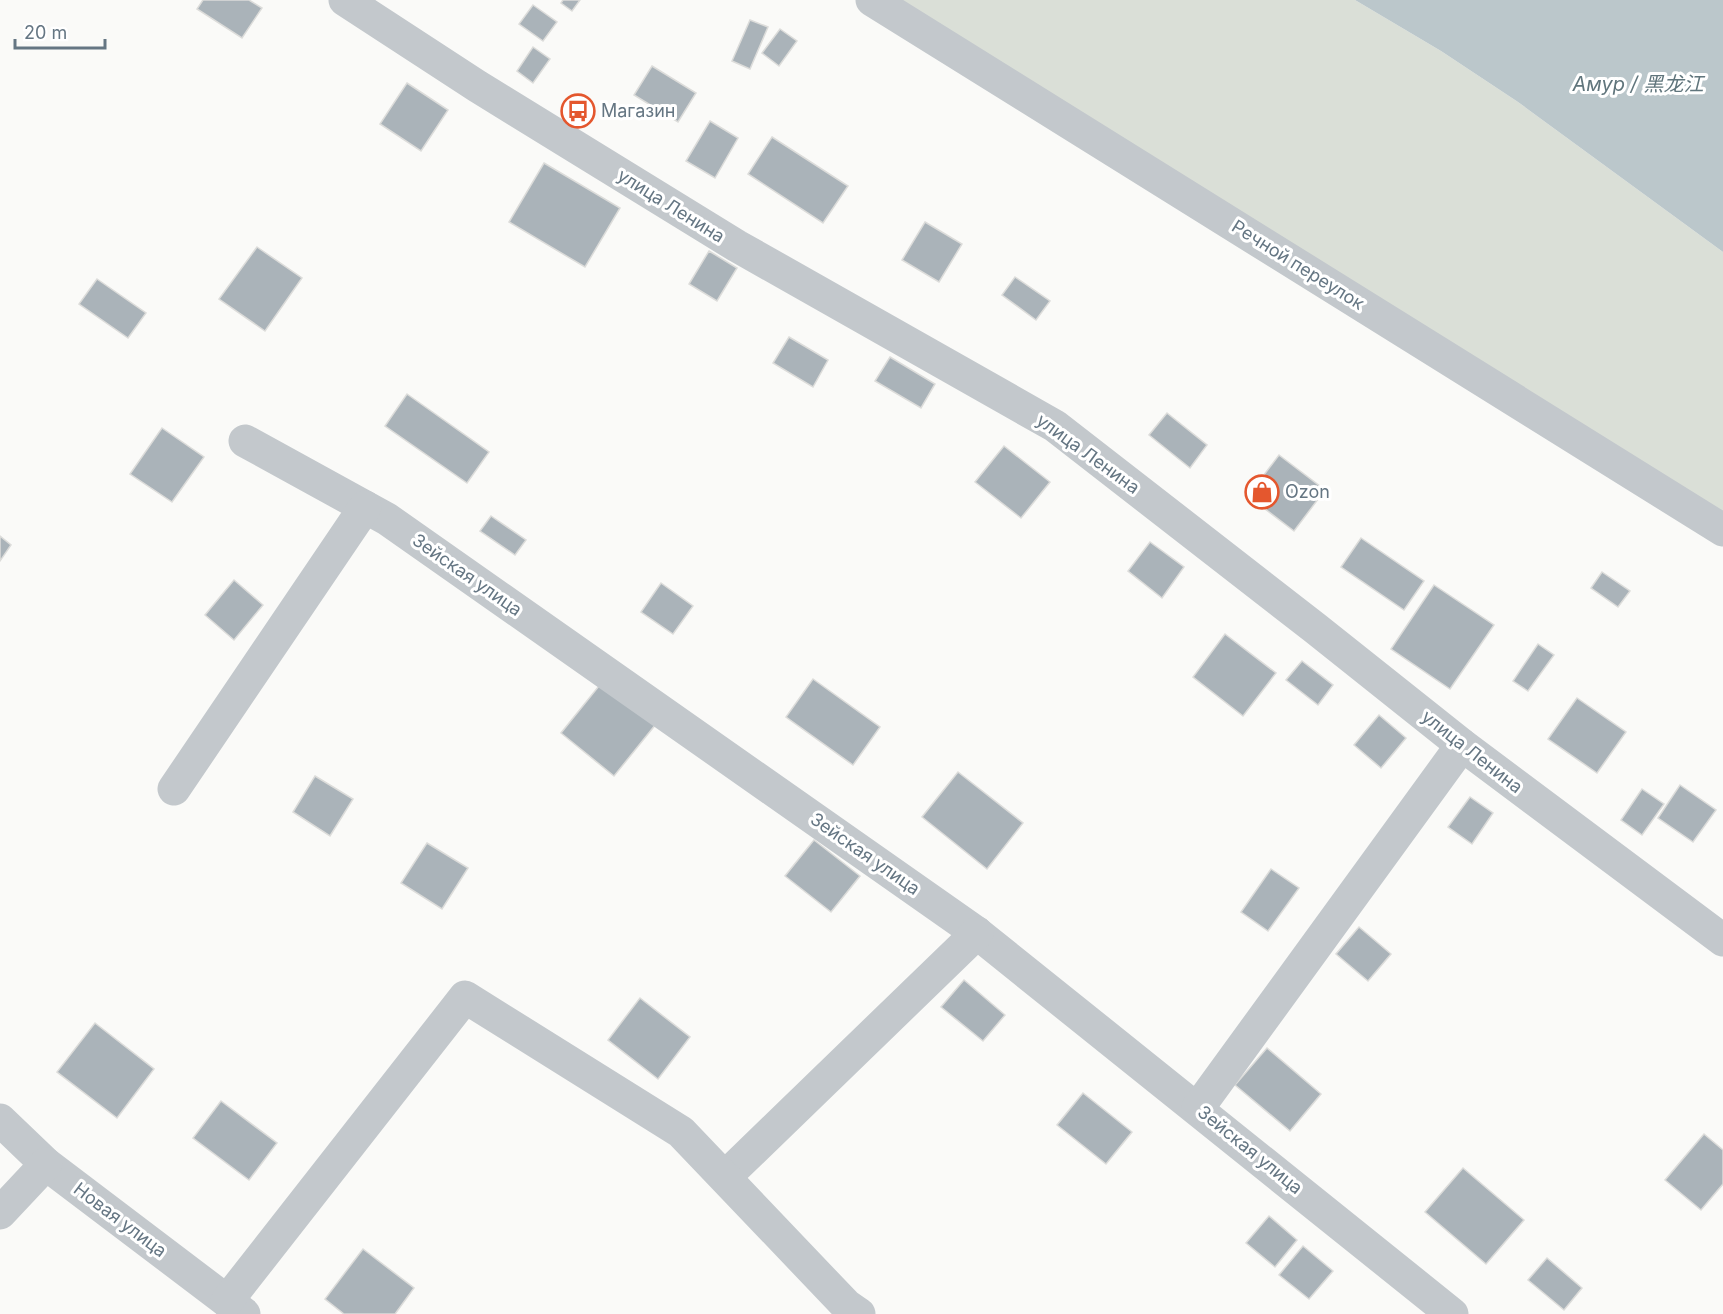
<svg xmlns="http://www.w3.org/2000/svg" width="1723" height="1314" font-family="Inter,'Noto Sans SC',sans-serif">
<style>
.green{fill:#dadfd7}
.water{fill:#bbc7cb}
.building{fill:#aab3b9;stroke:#dcdcda;stroke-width:1.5}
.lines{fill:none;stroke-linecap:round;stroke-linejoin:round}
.minor{stroke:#c3c8cc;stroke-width:33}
.labels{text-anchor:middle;stroke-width:6;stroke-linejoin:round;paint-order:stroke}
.poi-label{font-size:18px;fill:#657683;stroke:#fff;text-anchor:start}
.street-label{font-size:18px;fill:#657683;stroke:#fff}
.water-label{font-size:20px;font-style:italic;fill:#60757c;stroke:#fff}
</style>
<rect width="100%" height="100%" fill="#fafaf8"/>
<polygon class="green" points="857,0 1355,0 1441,51 1518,102 1723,252 1723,532"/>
<polygon class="water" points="1355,0 1723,0 1723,252 1518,102 1441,51"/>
<g class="building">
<polygon points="203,0 249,0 262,8 242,38 197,9"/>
<polygon points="563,0 580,0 572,11 561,3"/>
<polygon points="533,5 557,22 543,41 519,24"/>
<polygon points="750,20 768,27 750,69 732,61"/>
<polygon points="780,29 797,41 779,66 762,53"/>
<polygon points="533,47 550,59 533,83 517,71"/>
<polygon points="652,66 696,93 678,122 634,95"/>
<polygon points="407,83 448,110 421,151 380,124"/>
<polygon points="710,121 738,138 715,178 686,161"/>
<polygon points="772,137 848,186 823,223 748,174"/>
<polygon points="544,163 620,208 585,267 509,222"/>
<polygon points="925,222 962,244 939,282 902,260"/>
<polygon points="257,247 302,278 265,331 219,299"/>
<polygon points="709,251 737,268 717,301 689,284"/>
<polygon points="1015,277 1050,301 1036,320 1002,295"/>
<polygon points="97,279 146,313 128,338 79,304"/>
<polygon points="789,337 828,360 813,387 773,363"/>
<polygon points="890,357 935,384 921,408 875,381"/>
<polygon points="407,394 489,452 467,483 385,426"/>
<polygon points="1167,413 1207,445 1190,468 1149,435"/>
<polygon points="162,428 204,457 172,502 130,474"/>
<polygon points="1004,446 1050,482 1021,518 975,482"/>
<polygon points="1279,455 1325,490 1294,531 1248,496"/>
<polygon points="491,516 526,540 515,555 480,531"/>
<polygon points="0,536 11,545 0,561"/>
<polygon points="1361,538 1424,581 1404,610 1341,567"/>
<polygon points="1150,542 1184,567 1162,598 1128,571"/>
<polygon points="1602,572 1630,591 1618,607 1591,588"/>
<polygon points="234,580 263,605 234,640 205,615"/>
<polygon points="661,583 693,606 673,634 641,612"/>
<polygon points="1434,585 1494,625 1450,689 1391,649"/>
<polygon points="1225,634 1276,673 1243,716 1193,677"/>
<polygon points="1538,644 1554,655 1528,691 1513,681"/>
<polygon points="1302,661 1333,685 1318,705 1286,680"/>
<polygon points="813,679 880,727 853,765 786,717"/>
<polygon points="603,681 656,724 614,776 561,733"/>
<polygon points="1577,698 1626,732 1597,773 1548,739"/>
<polygon points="1379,715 1406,738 1381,768 1354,745"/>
<polygon points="958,772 1023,823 987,869 922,817"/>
<polygon points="315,776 353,799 330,836 293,812"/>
<polygon points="1680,785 1716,810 1693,842 1658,818"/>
<polygon points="1642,789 1664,804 1642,835 1621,820"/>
<polygon points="1470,797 1493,813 1472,844 1448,827"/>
<polygon points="814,840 860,876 831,912 785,876"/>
<polygon points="427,843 468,868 442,909 401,883"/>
<polygon points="1271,869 1299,888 1268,931 1241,912"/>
<polygon points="1359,927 1391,954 1368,981 1336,954"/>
<polygon points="964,980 1005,1015 983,1041 941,1007"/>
<polygon points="640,998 690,1037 658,1079 608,1040"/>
<polygon points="95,1023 154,1069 117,1118 57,1072"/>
<polygon points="1267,1048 1321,1094 1290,1131 1235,1085"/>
<polygon points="1083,1093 1132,1132 1106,1164 1057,1125"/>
<polygon points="221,1101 277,1143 249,1180 193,1138"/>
<polygon points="1704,1134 1723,1150 1723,1184 1701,1210 1665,1180"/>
<polygon points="1463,1168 1524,1220 1486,1264 1425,1212"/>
<polygon points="1269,1216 1297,1240 1275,1267 1246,1243"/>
<polygon points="1303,1246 1333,1271 1309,1299 1279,1275"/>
<polygon points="363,1249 414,1288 395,1314 344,1314 325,1299"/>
<polygon points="1547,1258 1582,1288 1564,1310 1528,1280"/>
</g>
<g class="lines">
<g class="minor">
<polyline points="345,0 477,86 737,246 1055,426 1315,628 1462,745 1723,940"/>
<polyline points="872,0 1723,530"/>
<polyline points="245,441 387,519 977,933 1452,1314"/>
<polyline points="174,789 365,507"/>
<polyline points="1198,1108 1462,745"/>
<polyline points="0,1120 46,1164 244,1314"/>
<polyline points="725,1177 977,933"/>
<polyline points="0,1213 46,1164"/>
<polyline points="227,1301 465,997 681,1132 846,1305 859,1314"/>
</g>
</g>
<defs>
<symbol id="bus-ring" viewBox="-11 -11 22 22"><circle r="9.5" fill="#fff" stroke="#e4572e" stroke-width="1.5"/><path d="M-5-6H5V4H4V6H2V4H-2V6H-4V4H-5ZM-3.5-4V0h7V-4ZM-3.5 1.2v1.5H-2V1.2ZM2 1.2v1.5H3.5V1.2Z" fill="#e4572e"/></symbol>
<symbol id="shop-ring" viewBox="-11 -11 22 22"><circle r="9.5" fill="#fff" stroke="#e4572e" stroke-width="1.5"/><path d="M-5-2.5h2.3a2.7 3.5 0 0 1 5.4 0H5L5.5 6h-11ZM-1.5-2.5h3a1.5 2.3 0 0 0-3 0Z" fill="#e4572e"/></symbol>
</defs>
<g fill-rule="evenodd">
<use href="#bus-ring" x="559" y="92" width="38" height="38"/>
<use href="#shop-ring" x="1243" y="473" width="38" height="38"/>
</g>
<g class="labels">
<g class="poi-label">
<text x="601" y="117">Магазин</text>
<text x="1285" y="498">Ozon</text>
</g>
<g class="street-label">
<text transform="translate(671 206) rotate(32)" y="6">улица Ленина</text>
<text transform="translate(1298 265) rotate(32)" y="6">Речной переулок</text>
<text transform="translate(1088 454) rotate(36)" y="6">улица Ленина</text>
<text transform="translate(467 575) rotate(35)" y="6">Зейская улица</text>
<text transform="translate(1472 752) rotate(38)" y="6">улица Ленина</text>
<text transform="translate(865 854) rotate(35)" y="6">Зейская улица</text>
<text transform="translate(1250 1150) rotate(39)" y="6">Зейская улица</text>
<text transform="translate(120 1220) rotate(37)" y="6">Новая улица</text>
</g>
<g class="water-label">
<text x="1638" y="91">Амур / 黑龙江</text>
</g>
</g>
<path d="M15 39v9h90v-9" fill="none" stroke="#657683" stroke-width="3"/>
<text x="24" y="39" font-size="18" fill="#657683" stroke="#ffffff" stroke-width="4.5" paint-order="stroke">20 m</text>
</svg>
